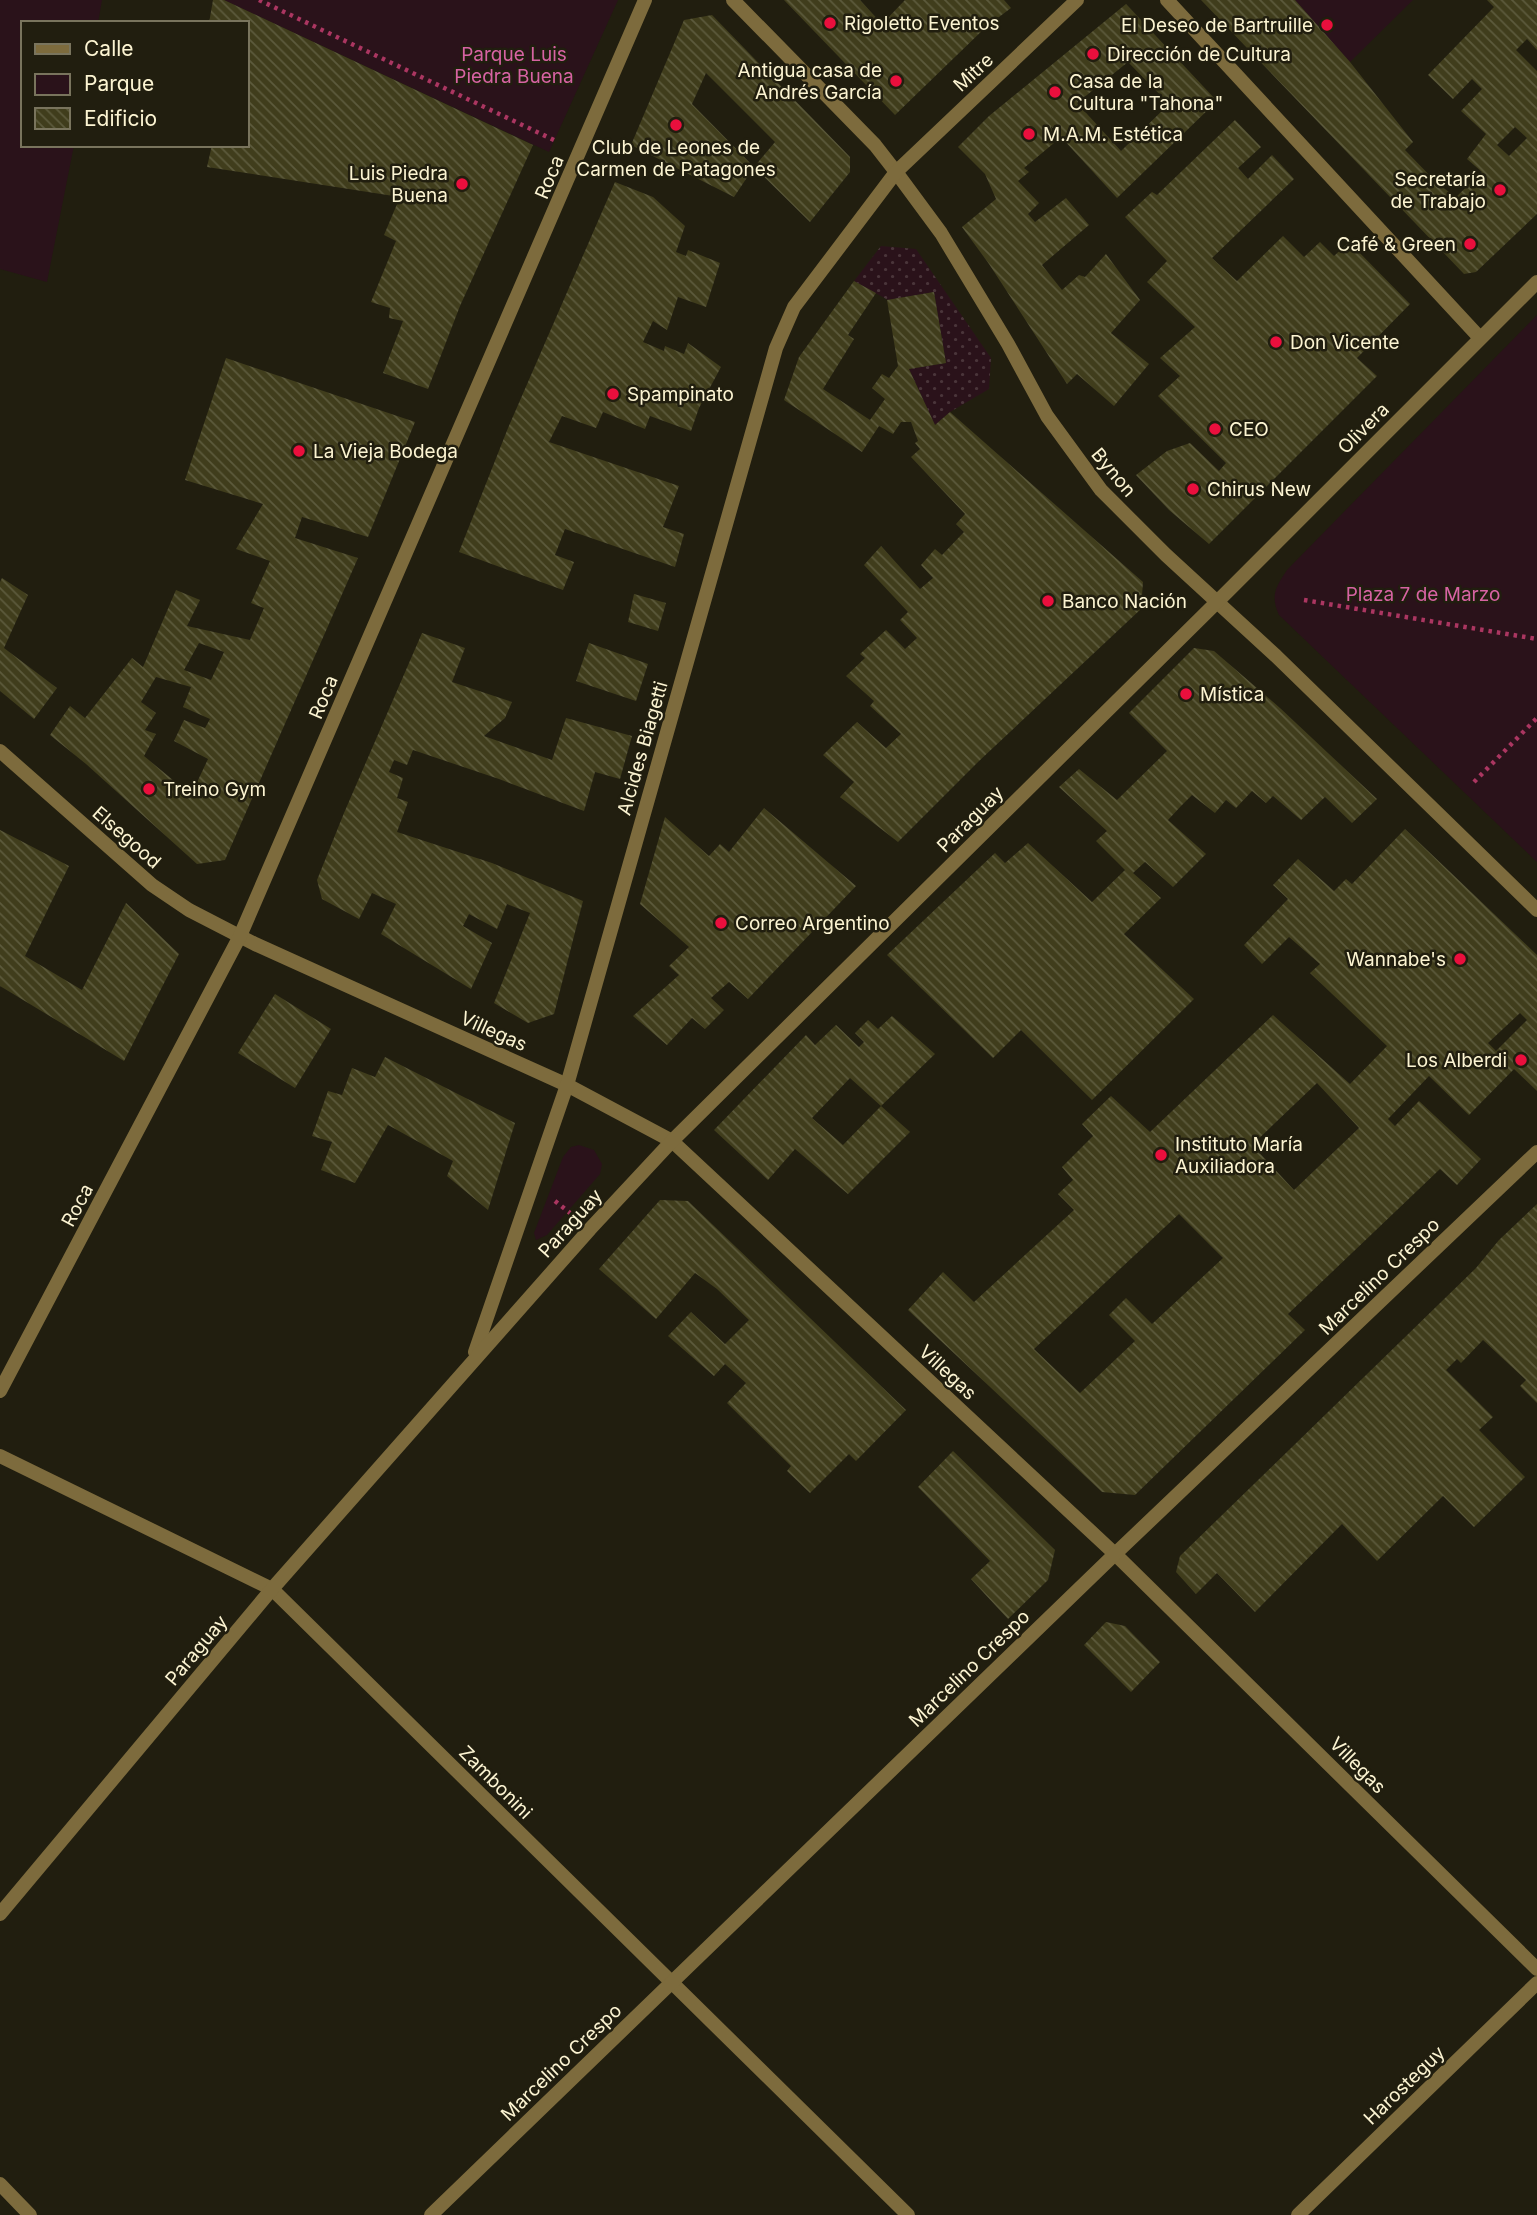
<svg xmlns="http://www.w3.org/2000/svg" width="1537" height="2215" font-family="Inter,sans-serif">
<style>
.green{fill:#2a121a}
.garden{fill:url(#garden-dots)}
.building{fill:url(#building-back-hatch);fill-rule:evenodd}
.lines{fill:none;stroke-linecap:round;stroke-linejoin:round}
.path{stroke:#ab3661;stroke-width:4.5;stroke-dasharray:3.5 5;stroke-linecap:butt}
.street{stroke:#7d6b3d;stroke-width:14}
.poi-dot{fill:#ea0f3d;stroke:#211e0f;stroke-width:2.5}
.labels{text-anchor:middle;stroke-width:5;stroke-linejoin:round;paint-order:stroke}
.poi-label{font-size:19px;fill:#fcf4d2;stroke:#211e0f;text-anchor:start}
.park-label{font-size:19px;fill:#d763a3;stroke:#211e0f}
.street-label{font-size:19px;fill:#fcf4d2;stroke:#211e0f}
</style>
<defs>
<pattern id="garden-dots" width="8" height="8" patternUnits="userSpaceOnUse" patternTransform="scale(1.75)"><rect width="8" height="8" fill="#2a121a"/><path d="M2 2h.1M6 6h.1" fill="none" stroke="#4a353a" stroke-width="1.8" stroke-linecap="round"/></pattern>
<pattern id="building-back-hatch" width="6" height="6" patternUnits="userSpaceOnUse" patternTransform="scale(1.75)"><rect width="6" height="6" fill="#403d1c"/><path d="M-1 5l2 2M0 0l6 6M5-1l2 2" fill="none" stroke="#5c5a3c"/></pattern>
</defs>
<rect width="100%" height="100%" fill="#211e0f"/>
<g class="green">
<polygon points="0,0 102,0 98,23 23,23 23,145 74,145 47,282 0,269"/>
<polygon points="224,0 618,0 549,152"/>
<polygon points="1295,0 1413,0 1350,62"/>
<path d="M1537,315V862L1279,615C1270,595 1276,587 1287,570Z"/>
<polygon points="579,1145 594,1150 602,1164 600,1174 547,1235 536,1240 534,1233 563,1157 571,1147"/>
</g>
<polygon class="garden" points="881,246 916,249 991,358 989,389 950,412 935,425 909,369 946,363 934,292 888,300 854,281"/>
<g class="building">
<polygon points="213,0 224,0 533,145 460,306 428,389 383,373 403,321 389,318 390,308 371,302 396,241 384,235 400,197 207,167 212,145 247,145 247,23 209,23"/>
<polygon points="784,0 860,0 882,24 905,0 1004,0 1011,8 987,26 895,115"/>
<path d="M1201,0H1295L1350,62L1413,142L1405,150L1438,184L1456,197L1482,172L1467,159L1486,134L1461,111L1482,89L1472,79L1453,99L1428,75L1494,7L1487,0H1537V50L1527,39L1516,50L1537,71V214L1476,272L1464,274ZM1515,127L1527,138L1509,156L1497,145Z"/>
<path d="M1126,4L1217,101L1117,198L1051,126L1054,143L1024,168L1029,172L1018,181L1039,203L1028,214L1035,222L1066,198L1089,225L1042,265L1062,290L1079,275L1085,277L1106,254L1140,300L1111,333L1149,364L1114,406L1077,374L1067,384L989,264L962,227L996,199L985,174L958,147L989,116ZM1128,62L1169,104L1121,151L1077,103Z"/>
<polygon points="712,15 850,157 850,172 810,222 754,167 775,142 706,73 692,104 754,167 734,197 631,145 684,20"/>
<polygon points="1235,120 1261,147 1238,168 1248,179 1272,155 1294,179 1212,258 1237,281 1283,236 1304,257 1320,242 1334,256 1349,242 1410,304 1357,358 1377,376 1209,544 1169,510 1136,475 1167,451 1190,443 1219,471 1226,463 1158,396 1180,376 1160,358 1195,327 1147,282 1167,261 1125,217 1152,192 1157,195"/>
<polygon points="615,182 653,197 685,226 676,252 686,256 688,250 720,263 706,307 678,297 667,330 653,321 643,342 664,351 665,346 684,354 688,343 721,367 699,408 691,431 650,416 645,429 603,412 596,428 562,416 549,442 679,486 663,527 684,534 675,567 565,529 555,555 574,562 563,590 459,552 508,428"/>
<polygon points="854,281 876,293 848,335 854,339 823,389 870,420 885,399 872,388 882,374 889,378 898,366 887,300 934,292 946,363 909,369 935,425 950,412 1143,582 1141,609 979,761 898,842 840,797 854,782 823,755 857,722 886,748 901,734 870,706 874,701 846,676 865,658 860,654 886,630 905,649 917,638 900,620 908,612 864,565 881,546 920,589 933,578 921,565 935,549 942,555 964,532 956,524 965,514 911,457 920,449 915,443 918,441 911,422 901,422 893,434 879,426 862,452 784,400 799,357"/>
<path d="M226,358L415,422L368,537L302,517L295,538L358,558L225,860L197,864L86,764L50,735L70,706L85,718L132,658L143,667L176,590L200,600L187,626L250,640L264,608L251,603L270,561L236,549L263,504L185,480ZM199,643L224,652L211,680L184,670ZM156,677L191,687L183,707L210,719L205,728L184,720L174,741L208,759L191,795L144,756L156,734L145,730L156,713L141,702Z"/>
<polygon points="2,578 28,595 4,648 57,688 34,719 0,691 0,582"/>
<polygon points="634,594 666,603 658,631 628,622"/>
<polygon points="422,633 465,648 452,682 512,702 505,718 484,736 552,760 566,718 632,736 620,779 595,772 584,811 499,779 413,750 407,765 394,760 389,772 403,778 397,798 408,802 397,832 492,863 583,901 554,1014 528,1023 494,1003 530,913 507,904 497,929 469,914 463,926 492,943 471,989 381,934 396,904 372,893 359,919 322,899 317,880 344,813"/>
<polygon points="589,643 648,664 636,701 576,681"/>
<polygon points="1194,648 1214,651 1280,708 1377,799 1352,823 1325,797 1301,820 1273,796 1266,803 1252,791 1236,808 1226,800 1215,813 1192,795 1181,806 1168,820 1206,854 1173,887 1145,862 1133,873 1161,898 1124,934 1194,999 1092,1100 1021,1030 993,1058 887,955 995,853 1005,863 1028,843 1092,902 1125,870 1096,841 1107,831 1059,787 1079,769 1117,800 1167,751 1129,713"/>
<polygon points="764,808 856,886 748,999 729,982 711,998 724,1010 705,1029 692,1018 667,1045 633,1016 679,975 669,966 689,947 640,904 665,817 709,856 720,844 729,852"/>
<path d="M1405,829L1537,955V1091L1514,1069L1469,1115L1429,1076L1388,1119L1395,1126L1419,1101L1481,1159L1457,1185L1440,1169L1288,1314L1305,1330L1135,1495L1102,1492L908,1310L943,1272L974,1302L1074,1210L1058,1194L1073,1180L1062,1167L1093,1136L1082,1124L1111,1096L1150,1132L1273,1015L1350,1084L1387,1046L1310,973L1320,964L1289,937L1262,964L1244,945L1288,899L1273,885L1298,859L1334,891L1346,879L1352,884ZM1520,1013L1527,1020L1496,1051L1488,1043ZM1317,1083L1359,1128L1294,1190L1252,1145ZM1179,1214L1223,1258L1152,1324L1126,1298L1109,1315L1135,1341L1080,1393L1034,1349Z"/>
<polygon points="0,830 69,866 25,956 82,990 126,903 179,954 124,1061 0,986"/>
<polygon points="275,994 331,1029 295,1088 238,1053"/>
<path d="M892,1016L935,1054L881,1106L910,1132L848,1194L795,1149L768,1180L714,1130L806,1035L815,1045L836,1025L859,1047L864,1042L855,1033L868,1020L878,1029ZM850,1078L881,1106L843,1145L812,1118Z"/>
<polygon points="385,1057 515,1123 488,1210 447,1176 453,1161 388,1125 355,1183 321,1170 332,1142 312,1136 328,1091 342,1095 352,1068 375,1077"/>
<polygon points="660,1200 688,1201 906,1410 856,1461 849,1454 810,1493 787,1471 791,1466 727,1403 746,1383 725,1364 714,1376 668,1336 691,1312 725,1344 749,1320 717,1289 695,1273 656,1319 599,1269"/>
<polygon points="1537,1204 1537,1403 1520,1386 1526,1380 1483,1340 1461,1363 1457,1359 1446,1370 1493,1417 1479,1430 1525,1477 1474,1527 1443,1496 1377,1561 1342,1524 1255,1612 1217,1573 1196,1594 1176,1572 1180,1556 1476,1268 1499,1240"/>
<polygon points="953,1451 1055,1550 1048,1580 1008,1619 971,1579 990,1561 918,1487"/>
<polygon points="1106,1622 1125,1626 1160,1662 1131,1692 1084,1645"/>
</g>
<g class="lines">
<g class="path">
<polyline points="259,0 556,141"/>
<polyline points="1304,600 1537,639"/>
<polyline points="1474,782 1537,718"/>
<polyline points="555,1201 570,1213"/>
</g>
<g class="street">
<polyline points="733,0 875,145 896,172 941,233 1008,344 1047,416 1101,490 1166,555 1276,656 1537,910"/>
<polyline points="1167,0 1480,338"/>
<polyline points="0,751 152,885 189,910 255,944 567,1085 672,1141 1115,1554 1537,1969"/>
<polyline points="475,1352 567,1085 776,348 794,307 896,172 1077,0"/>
<polyline points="0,1391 240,936 645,0"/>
<polyline points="0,1456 272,1589 908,2215"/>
<polyline points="0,1914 272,1589 590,1229 672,1141 1217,602 1537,282"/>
<polyline points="0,2184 30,2215"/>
<polyline points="431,2215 1115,1554 1537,1152"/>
<polyline points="1298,2215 1537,1983"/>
</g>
</g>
<g class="poi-dot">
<circle cx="830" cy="23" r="7"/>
<circle cx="1327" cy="25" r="7"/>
<circle cx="1093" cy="54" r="7"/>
<circle cx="896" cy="81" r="7"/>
<circle cx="1055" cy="92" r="7"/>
<circle cx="676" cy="125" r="7"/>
<circle cx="1029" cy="134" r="7"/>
<circle cx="462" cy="184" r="7"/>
<circle cx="1500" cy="190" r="7"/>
<circle cx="1470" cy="244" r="7"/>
<circle cx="1276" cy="342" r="7"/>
<circle cx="613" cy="394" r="7"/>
<circle cx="1215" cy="429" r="7"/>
<circle cx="299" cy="451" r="7"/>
<circle cx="1193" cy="489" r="7"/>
<circle cx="1048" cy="601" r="7"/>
<circle cx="1186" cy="694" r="7"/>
<circle cx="149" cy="789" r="7"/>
<circle cx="721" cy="923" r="7"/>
<circle cx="1460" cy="959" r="7"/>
<circle cx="1521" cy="1060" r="7"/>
<circle cx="1161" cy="1155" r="7"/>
</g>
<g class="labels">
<g class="poi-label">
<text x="844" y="30">Rigoletto Eventos</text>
<text x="1313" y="32" text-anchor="end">El Deseo de Bartruille</text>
<text x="1107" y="61">Dirección de Cultura</text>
<text x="882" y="77" text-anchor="end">Antigua casa de<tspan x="882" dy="22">Andrés García</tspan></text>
<text x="1069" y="88">Casa de la<tspan x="1069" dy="22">Cultura "Tahona"</tspan></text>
<text x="1043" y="141">M.A.M. Estética</text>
<text x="676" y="154" text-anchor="middle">Club de Leones de<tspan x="676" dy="22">Carmen de Patagones</tspan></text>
<text x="448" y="180" text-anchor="end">Luis Piedra<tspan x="448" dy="22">Buena</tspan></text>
<text x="1486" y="186" text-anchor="end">Secretaría<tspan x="1486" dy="22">de Trabajo</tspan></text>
<text x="1456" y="251" text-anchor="end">Café &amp; Green</text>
<text x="1290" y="349">Don Vicente</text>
<text x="627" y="401">Spampinato</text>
<text x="1229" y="436">CEO</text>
<text x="313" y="458">La Vieja Bodega</text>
<text x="1207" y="496">Chirus New</text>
<text x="1062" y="608">Banco Nación</text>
<text x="1200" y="701">Mística</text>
<text x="163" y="796">Treino Gym</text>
<text x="735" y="930">Correo Argentino</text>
<text x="1446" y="966" text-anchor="end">Wannabe's</text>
<text x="1507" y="1067" text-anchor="end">Los Alberdi</text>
<text x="1175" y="1151">Instituto María<tspan x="1175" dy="22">Auxiliadora</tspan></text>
</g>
<g class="park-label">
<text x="514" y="61">Parque Luis<tspan x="514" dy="22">Piedra Buena</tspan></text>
<text x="1423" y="601">Plaza 7 de Marzo</text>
</g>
<g class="street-label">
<text transform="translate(973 72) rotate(-43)" y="7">Mitre</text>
<text transform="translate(549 177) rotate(-67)" y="7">Roca</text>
<text transform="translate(1363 428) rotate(-45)" y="7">Olivera</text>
<text transform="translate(1114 472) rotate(50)" y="7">Bynon</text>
<text transform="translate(323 697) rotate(-67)" y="7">Roca</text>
<text transform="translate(642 748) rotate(-74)" y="7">Alcides Biagetti</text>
<text transform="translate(970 819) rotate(-45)" y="7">Paraguay</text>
<text transform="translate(127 837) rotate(41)" y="7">Elsegood</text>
<text transform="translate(494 1031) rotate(24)" y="7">Villegas</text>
<text transform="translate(77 1205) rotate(-62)" y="7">Roca</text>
<text transform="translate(570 1223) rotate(-48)" y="7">Paraguay</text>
<text transform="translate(1379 1276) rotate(-44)" y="7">Marcelino Crespo</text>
<text transform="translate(948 1372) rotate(43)" y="7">Villegas</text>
<text transform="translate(196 1650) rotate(-50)" y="7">Paraguay</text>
<text transform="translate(969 1668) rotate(-44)" y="7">Marcelino Crespo</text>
<text transform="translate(1358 1765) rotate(45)" y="7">Villegas</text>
<text transform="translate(496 1782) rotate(45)" y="7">Zambonini</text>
<text transform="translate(561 2062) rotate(-44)" y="7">Marcelino Crespo</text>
<text transform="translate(1404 2085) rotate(-44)" y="7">Harosteguy</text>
</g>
</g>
<rect x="21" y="21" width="228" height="126" fill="#211e0f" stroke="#79745d" stroke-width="2"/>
<rect x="35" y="44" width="35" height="10" fill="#7d6b3d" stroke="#79745d" stroke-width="2"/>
<text x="84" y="56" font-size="21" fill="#fcf4d2">Calle</text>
<rect x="35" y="74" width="35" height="21" fill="#2a121a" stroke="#79745d" stroke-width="2"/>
<text x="84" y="91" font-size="21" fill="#fcf4d2">Parque</text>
<rect x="35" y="108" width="35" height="21" fill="url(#building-back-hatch)" stroke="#79745d" stroke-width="2"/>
<text x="84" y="126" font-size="21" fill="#fcf4d2">Edificio</text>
</svg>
